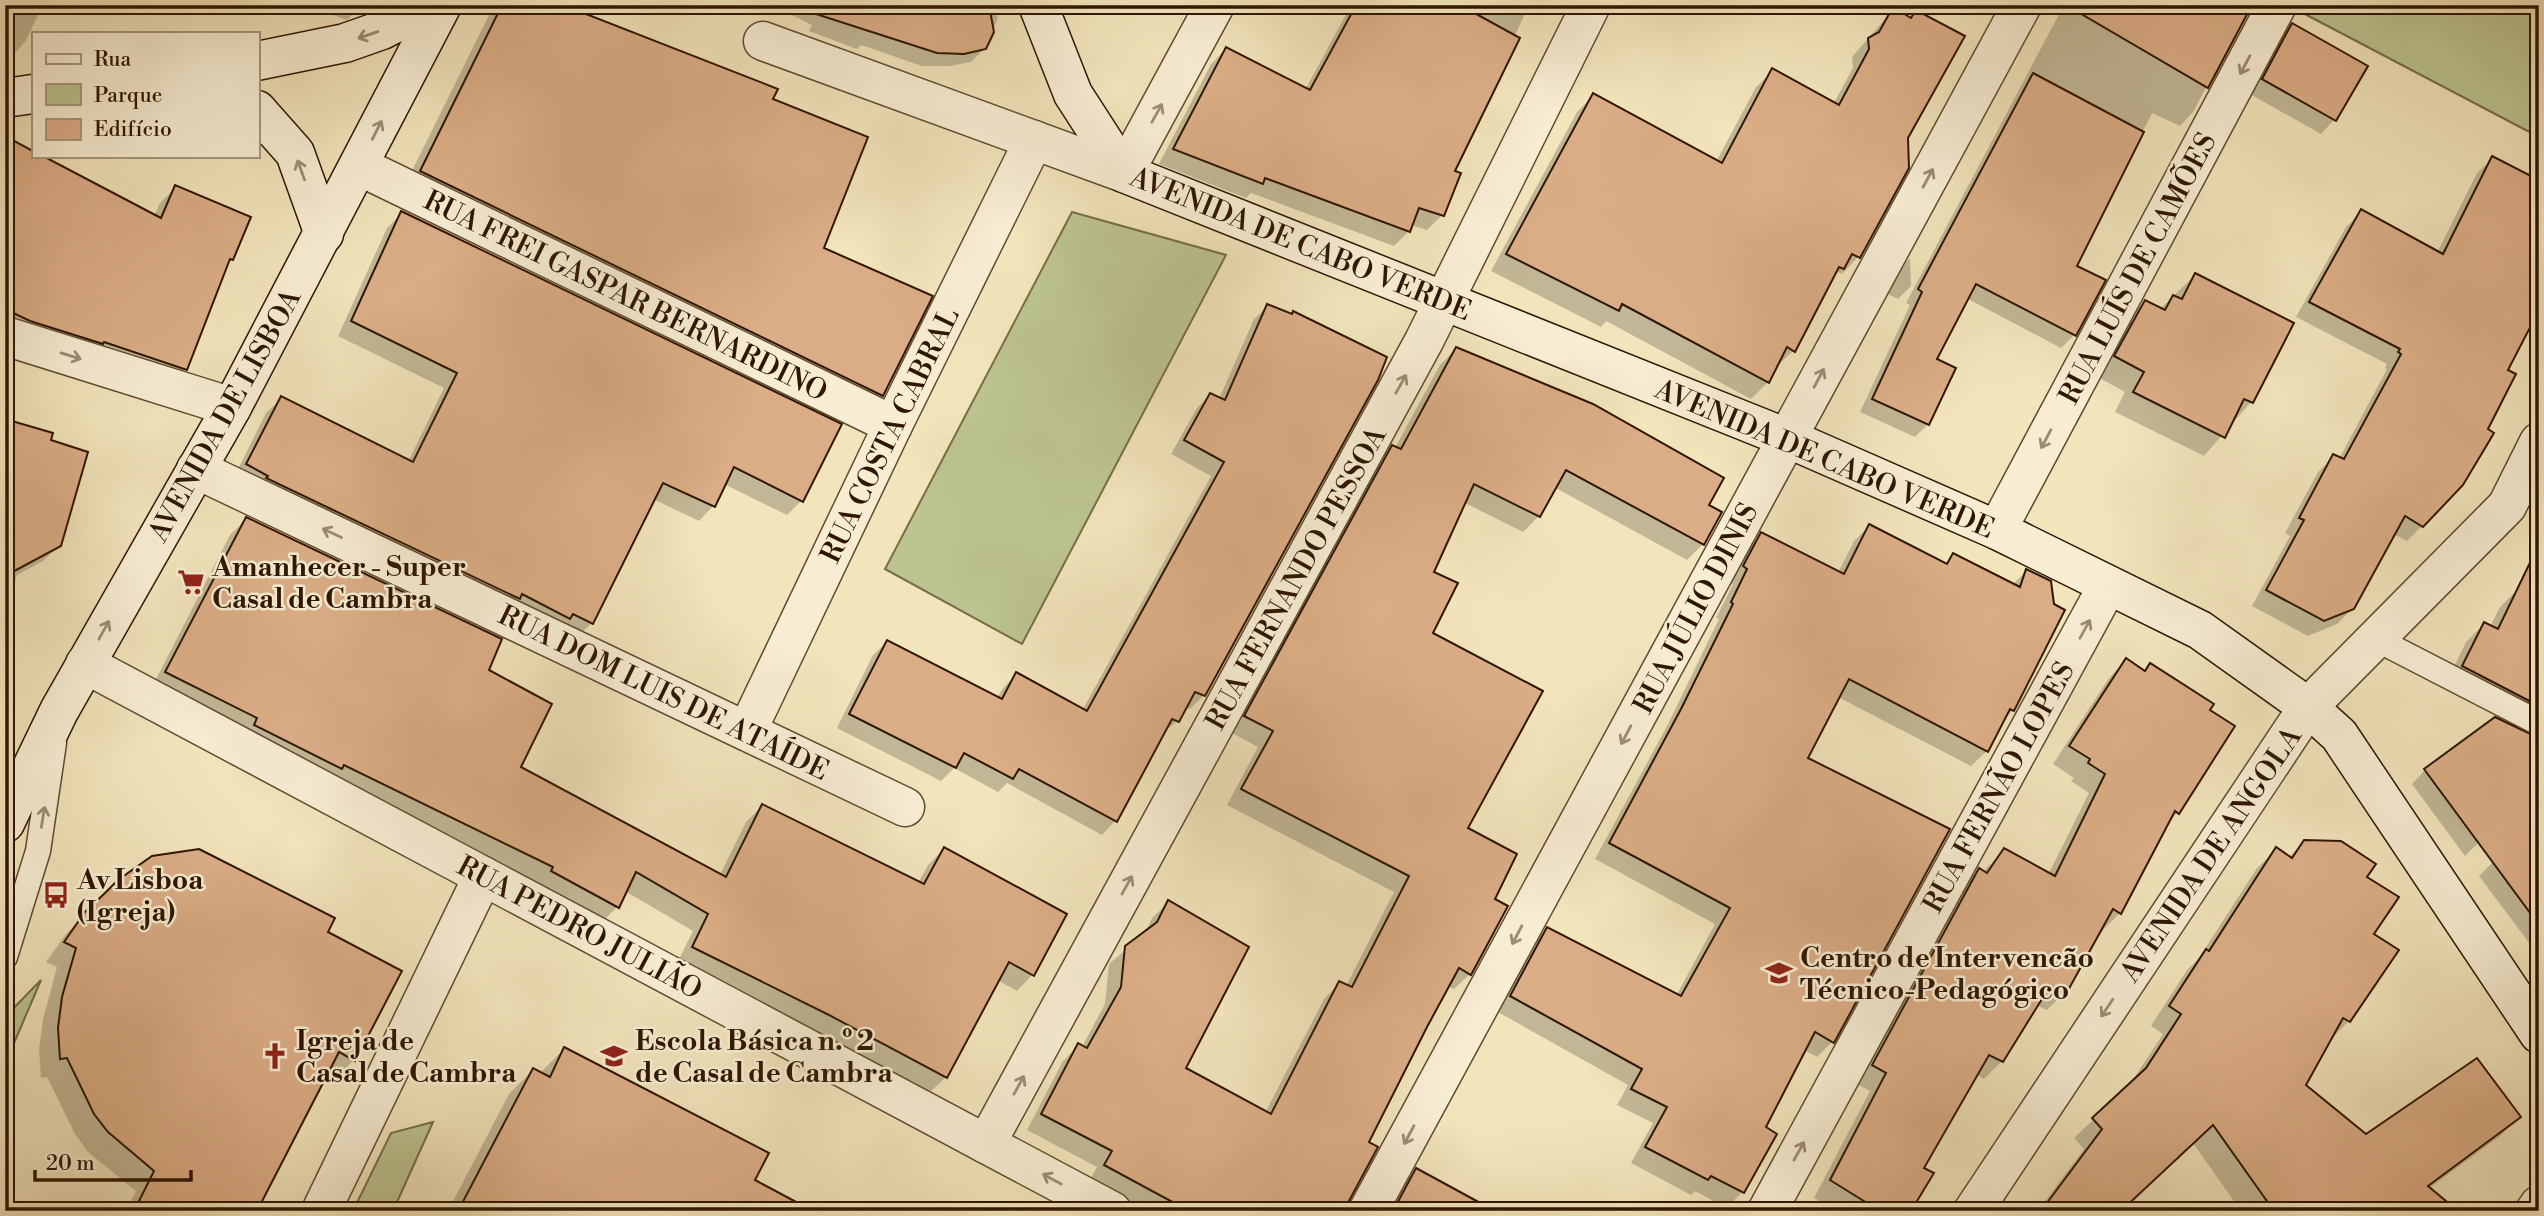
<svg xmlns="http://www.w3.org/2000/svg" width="2544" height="1216" font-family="'Libre Bodoni',serif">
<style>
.green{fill:#bcc490;stroke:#766d48;stroke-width:2}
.shadow{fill:#0003}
.building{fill:#dbad86;stroke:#2f1600;stroke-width:2}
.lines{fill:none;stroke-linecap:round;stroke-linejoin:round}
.lane-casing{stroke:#604a2f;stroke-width:27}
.street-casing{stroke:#604a2f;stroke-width:41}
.secondary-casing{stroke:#2f1600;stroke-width:41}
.lane{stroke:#f7edd3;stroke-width:24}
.street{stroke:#f7edd3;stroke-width:38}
.secondary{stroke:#f7edd3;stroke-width:38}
.oneway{stroke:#9d8c74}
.labels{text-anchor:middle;stroke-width:5;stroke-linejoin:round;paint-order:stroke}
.street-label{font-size:28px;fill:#2f1600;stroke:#f7edd3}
.poi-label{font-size:28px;font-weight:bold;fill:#2f1600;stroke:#f7edd3;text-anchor:start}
</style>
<rect width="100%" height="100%" fill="#f2e4bb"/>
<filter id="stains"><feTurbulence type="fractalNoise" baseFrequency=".00286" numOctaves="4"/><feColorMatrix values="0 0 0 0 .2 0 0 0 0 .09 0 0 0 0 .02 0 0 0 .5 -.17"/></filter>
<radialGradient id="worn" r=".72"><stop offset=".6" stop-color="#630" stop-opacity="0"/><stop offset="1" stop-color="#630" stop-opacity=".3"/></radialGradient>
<g class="green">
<polygon points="2305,5 2539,5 2539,137 2301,12"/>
<polygon points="1072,212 1226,255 1022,644 885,569"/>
<polygon points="41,980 5,1064 5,1017"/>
<polygon points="433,1122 393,1211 353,1211 391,1133"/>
</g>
<g class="shadow">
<polygon points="5,5 43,5 25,42 13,55 5,51"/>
<polygon points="305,5 361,5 347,20"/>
<polygon points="494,5 558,5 771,100 822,248 882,395 864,413 403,189"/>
<polygon points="795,5 993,5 998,18 985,48 971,62 950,66 922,66 861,45 857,49 809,31 812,25 790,14"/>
<polygon points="1351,5 1529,5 1452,172 1442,215 1427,230 1411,225 1409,231 1394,246 1251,193 1246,198 1159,164 1211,64 1226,49 1305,90"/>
<polygon points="2064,5 2250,5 2193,112 2180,126 2152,113 2074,266 2074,335 2061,348 1966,298 1934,359 1928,424 1915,437 1860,412 1910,305 1906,303"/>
<polygon points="1893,10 1910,19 1916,13 1906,138 1907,168 1858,257 1842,274 1838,272 1831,279 1794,350 1776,367 1768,382 1751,399 1606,321 1601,327 1491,271 1577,112 1594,95 1716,162 1756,87 1773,71 1834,103 1853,68 1852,57"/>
<polygon points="2292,25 2334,120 2321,134 2250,94 2279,39"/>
<polygon points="25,149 33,153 33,156 39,156 154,216 160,203 176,187 231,259 225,265 185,369 169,385 5,332 5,152"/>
<polygon points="2493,158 2422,526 2407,541 2394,534 2353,608 2337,624 2308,636 2252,606 2290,536 2285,533 2318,472 2334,457 2339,459 2387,369 2385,368 2387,364 2296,317 2346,227 2362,212 2437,253 2477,173"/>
<polygon points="402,213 801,501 787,515 724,484 713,506 699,521 653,499 592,623 577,637 233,479 266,413 281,399 408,462 444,388 338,336 387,228"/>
<polygon points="1910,258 1911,286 1898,299 1886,293 1899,270"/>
<polygon points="2195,275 2291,323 2251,402 2204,456 2115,412 2125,392 2096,376 2125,321 2145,302 2160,309"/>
<polygon points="1268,306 1204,695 1190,709 1185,707 1177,721 1162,734 1115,821 1102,835 1007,783 998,792 954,768 941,781 837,728 873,655 887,642 997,698 1003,688 1017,674 1082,711 1211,476 1171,454 1197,408 1210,395 1219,399 1254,319"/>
<polygon points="1456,349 1706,506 1703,544 1687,560 1554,487 1539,516 1523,532 1463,502 1432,573 1431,634 1466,829 1492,900 1470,974 1454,989 1447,986 1366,1143 1345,1211 1144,1211 1089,1181 1097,1167 1027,1130 1063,1061 1079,1045 1082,1047 1105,1004 1109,964 1145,933 1152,918 1168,903 1184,1069 1265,1113 1324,999 1340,983 1346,986 1394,892 1227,805 1258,747 1230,732 1377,463 1393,447 1395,448 1440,365"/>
<polygon points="5,421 49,442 59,545 43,561 17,575 5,618"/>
<polygon points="246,519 486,670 519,767 720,875 746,822 762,806 918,883 928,865 944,849 1033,974 1017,991 997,980 946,1077 929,1093 677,963 693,931 625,891 617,907 601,923 536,888 539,883 328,781 151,689 230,535"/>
<polygon points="1869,526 1944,565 1954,555 2012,585 2026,571 2053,605 2063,611 2013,710 2001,723 1987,751 1971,766 1838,697 1806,759 1832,1042 1817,1057 1804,1050 1763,1127 1774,1134 1742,1192 1727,1208 1695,1191 1691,1195 1631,1163 1653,1123 1617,1105 1628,1085 1496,1011 1532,944 1547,929 1676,996 1715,924 1595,859 1667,726 1719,619 1716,618 1733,584 1729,582 1746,549 1762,534 1838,573 1854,541"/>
<polygon points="2539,549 2539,720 2445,685 2466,642 2484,624 2490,627 2500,607 2519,588"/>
<polygon points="2126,660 2144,672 2150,665 2177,813 2166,824 2120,913 2102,931 2100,929 2064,993 2047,1010 2036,1005 2002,1061 1984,1079 1976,1074 1921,1168 1909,1211 1835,1211 1814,1198 1870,1091 1855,1083 1962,887 1979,870 1983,872 2004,850 2048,875 2089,793 2071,781 2074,778 2053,764 2109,678"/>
<polygon points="2533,738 2478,843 2465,856 2412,784 2425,770"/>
<polygon points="2539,827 2539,956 2479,876 2493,862"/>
<polygon points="2305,841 2365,877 2372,934 2349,1021 2330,1040 2304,1085 2366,1137 2519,1117 2500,1136 2428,1189 2455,1211 2241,1211 2193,1143 2120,1211 2038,1211 2084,1149 2074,1138 2129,1086 2163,1034 2151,1026 2187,970 2199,958 2257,868 2277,849 2289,857"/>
<polygon points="106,894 325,933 354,1060 334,1079 325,1074 250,1211 126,1211 136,1191 88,1152 75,1134 47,1077 41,1078 39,1049 43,1019 57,967 46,962 66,934"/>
<polygon points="564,1049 753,1181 810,1211 448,1211 509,1094 533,1070 540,1073"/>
<polygon points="1417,1170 1492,1211 1387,1211 1401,1186"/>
</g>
<g class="building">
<polygon points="502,5 563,5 778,89 773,99 868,137 824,248 933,296 883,396 420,171"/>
<polygon points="817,5 989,5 994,32 986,49 964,54 937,53 816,14"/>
<polygon points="1356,5 1460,5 1520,38 1455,171 1461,173 1444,216 1419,208 1410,232 1265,178 1263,184 1173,149 1226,47 1310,90"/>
<polygon points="2066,5 2252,5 2208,88"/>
<polygon points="1893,7 1911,18 1916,10 1965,36 1908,138 1909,168 1860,258 1852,254 1844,269 1839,267 1795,352 1787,347 1769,383 1622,304 1619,311 1506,254 1593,93 1722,163 1772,68 1839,105 1869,49 1868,38 1879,32"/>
<polygon points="2292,23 2368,66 2336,121 2262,79"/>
<polygon points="2033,73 2144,132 2077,266 2106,280 2076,336 1976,284 1937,359 1956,368 1929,425 1872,399 1922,292 1918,289"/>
<polygon points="5,136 33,151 33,156 43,156 161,218 175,185 251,217 233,260 230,259 187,370 104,342 103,344 30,321 5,309"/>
<polygon points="2492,156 2539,180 2539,310 2508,370 2516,374 2488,429 2494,433 2463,485 2423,527 2405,516 2354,609 2324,621 2266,590 2304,520 2299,518 2333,454 2344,459 2401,354 2398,352 2400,349 2309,302 2361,209 2443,254"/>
<polygon points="401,211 842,424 803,502 734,467 715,507 663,483 593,624 573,614 570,619 522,594 520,599 266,478 268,476 246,464 281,396 413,462 457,373 351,321"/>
<polygon points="2195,273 2294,323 2253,403 2244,399 2225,438 2133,392 2144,372 2114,356 2145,300 2165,310 2173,295 2182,299"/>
<polygon points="1267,304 1292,314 1293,311 1387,357 1378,380 1205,696 1195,692 1179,722 1172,719 1117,822 1019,769 1013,779 964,753 956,768 849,714 887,640 1002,699 1016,672 1087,711 1224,462 1184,440 1210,393 1225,400"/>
<polygon points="1456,347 1593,404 1724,478 1709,505 1722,512 1704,545 1566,470 1540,517 1474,484 1434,572 1458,583 1433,633 1543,691 1468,828 1517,854 1495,899 1508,906 1471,975 1459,968 1427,1027 1369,1142 1378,1147 1349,1201 1346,1211 1189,1211 1104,1165 1112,1151 1041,1114 1078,1043 1087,1048 1121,987 1125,946 1157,922 1168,900 1249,947 1186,1068 1271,1114 1339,981 1352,987 1409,876 1241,789 1273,731 1244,716 1392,445 1401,449"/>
<polygon points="5,419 53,433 51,440 88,452 61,546 5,576"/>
<polygon points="246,517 502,639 489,670 552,704 521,767 726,877 762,804 924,884 944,847 1067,914 1034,976 1009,962 947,1078 829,1015 692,947 708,914 636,872 619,908 551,871 553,867 344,765 342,769 254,725 257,718 165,672"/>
<polygon points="1869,524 1947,564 1953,553 2020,587 2026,569 2051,581 2054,604 2065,610 2014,711 2010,709 1988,752 1849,679 1808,758 1950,829 1834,1043 1815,1032 1766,1127 1777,1134 1744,1193 1711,1176 1708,1180 1645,1147 1667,1107 1631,1089 1642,1069 1510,996 1547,927 1681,996 1730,908 1609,843 1681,709 1733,604 1731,602 1747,569 1743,566 1761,532 1844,574"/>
<polygon points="2539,544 2539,706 2462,666 2484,622 2498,629"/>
<polygon points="2126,658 2145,671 2150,663 2214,704 2210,710 2235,726 2179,814 2175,811 2121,914 2113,909 2066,994 2050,986 2003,1062 1989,1055 1924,1168 1934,1173 1911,1211 1880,1211 1830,1180 1886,1073 1872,1065 1979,868 1987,873 2004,848 2055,876 2105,774 2088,763 2090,759 2069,746"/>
<polygon points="2495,717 2539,738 2539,925 2424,769"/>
<polygon points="2304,840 2341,841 2376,864 2367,877 2399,897 2374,934 2399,950 2350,1022 2343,1018 2306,1085 2366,1134 2477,1058 2521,1117 2428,1186 2458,1211 2274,1211 2213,1125 2121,1211 2041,1211 2102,1129 2092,1118 2146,1068 2181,1014 2169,1006 2206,949 2209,951 2276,847 2292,858"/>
<polygon points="199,849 335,918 328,932 402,971 355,1061 339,1052 257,1211 134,1211 154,1171 108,1132 94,1114 67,1058 60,1059 58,1028 62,997 76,948 64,942 85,912 105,893 118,880 152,856"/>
<polygon points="564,1047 769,1153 755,1180 813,1211 458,1211 533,1068 550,1077"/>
<polygon points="1416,1168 1495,1211 1393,1211"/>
</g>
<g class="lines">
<defs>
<g id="lane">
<polyline points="2376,639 2539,723"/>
<polyline points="5,957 38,851 54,743"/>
</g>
<g id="street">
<polyline points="763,41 1124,173 1215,5"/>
<polyline points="359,166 893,425"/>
<polyline points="5,336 232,407"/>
<polyline points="196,469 905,807"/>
<polyline points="1997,530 2277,5"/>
<polyline points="85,664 1112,1211"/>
<polyline points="747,731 893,425 1034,140"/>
<polyline points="986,1144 1424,341 1591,5"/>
<polyline points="321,1211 483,876"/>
<polyline points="1368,1211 2022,5"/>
<polyline points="1767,1211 2108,585"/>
<polyline points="1973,1211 2308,707 2507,506 2539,442"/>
<polyline points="2535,1211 2539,1205"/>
</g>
<g id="secondary">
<polyline points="1038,5 1073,94 1124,173 1787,438 1997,530 2200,630 2308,707 2339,735 2539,1034"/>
<polyline points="257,61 345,43 382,30 430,5"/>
<polyline points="5,98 33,94"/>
<polyline points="257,110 295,153 324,234"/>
<polyline points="5,823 59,711 232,407 442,5"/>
</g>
</defs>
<use href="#lane" class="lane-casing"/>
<use href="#street" class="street-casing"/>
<use href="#secondary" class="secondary-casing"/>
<use href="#lane" class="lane"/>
<use href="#street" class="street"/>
<use href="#secondary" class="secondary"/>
</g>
<defs><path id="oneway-shaft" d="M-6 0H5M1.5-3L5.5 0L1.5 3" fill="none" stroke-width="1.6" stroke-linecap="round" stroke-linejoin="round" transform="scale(1.75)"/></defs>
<g class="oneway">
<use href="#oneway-shaft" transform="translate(368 35) rotate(161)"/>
<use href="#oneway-shaft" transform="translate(2245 65) rotate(118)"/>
<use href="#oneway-shaft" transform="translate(1157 113) rotate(-61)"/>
<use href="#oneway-shaft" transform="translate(377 130) rotate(-63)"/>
<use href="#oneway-shaft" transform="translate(301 170) rotate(-110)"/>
<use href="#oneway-shaft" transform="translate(1928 178) rotate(-62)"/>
<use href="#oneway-shaft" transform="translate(71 356) rotate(17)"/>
<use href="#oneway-shaft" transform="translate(1819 378) rotate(-62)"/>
<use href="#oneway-shaft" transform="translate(1401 384) rotate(-61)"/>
<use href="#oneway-shaft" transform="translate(2046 439) rotate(118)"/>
<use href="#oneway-shaft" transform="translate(332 533) rotate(-155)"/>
<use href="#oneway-shaft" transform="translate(2085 629) rotate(-61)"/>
<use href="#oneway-shaft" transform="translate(104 630) rotate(-61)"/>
<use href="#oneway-shaft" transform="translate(1626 735) rotate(118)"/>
<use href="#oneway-shaft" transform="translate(43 817) rotate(-81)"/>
<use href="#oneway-shaft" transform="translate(1127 885) rotate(-61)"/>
<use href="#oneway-shaft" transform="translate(1517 935) rotate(118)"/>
<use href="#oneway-shaft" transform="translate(2107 1008) rotate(124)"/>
<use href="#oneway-shaft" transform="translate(1019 1085) rotate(-61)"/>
<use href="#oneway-shaft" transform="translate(1409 1135) rotate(118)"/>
<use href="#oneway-shaft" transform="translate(1799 1151) rotate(-61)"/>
<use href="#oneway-shaft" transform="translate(1052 1179) rotate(-152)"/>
</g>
<defs>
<symbol id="supermarket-bare" viewBox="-9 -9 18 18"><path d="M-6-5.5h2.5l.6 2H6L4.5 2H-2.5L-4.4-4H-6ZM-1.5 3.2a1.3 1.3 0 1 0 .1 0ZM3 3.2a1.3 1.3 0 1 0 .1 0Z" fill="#8f2418" stroke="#f7edd3" stroke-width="2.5" paint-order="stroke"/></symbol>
<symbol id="bus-bare" viewBox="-9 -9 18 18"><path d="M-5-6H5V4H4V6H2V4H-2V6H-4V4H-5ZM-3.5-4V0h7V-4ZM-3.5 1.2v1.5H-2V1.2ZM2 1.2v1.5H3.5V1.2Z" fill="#8f2418" stroke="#f7edd3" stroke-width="2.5" paint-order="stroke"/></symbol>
<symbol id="school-bare" viewBox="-9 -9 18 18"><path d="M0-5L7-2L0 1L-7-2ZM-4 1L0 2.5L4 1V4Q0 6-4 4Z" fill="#8f2418" stroke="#f7edd3" stroke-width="2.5" paint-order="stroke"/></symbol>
<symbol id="church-bare" viewBox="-9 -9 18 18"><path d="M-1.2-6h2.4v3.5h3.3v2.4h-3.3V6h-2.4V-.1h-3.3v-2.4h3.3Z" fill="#8f2418" stroke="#f7edd3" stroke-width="2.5" paint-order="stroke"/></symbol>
</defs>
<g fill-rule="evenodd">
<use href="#supermarket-bare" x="172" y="563" width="38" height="38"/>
<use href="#bus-bare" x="37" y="876" width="38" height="38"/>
<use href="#school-bare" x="1760" y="954" width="38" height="38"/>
<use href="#church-bare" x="256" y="1037" width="38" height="38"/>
<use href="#school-bare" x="595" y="1037" width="38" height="38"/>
</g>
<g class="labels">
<g class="street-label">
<text transform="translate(1301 243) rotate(22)" y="10">AVENIDA DE CABO VERDE</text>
<text transform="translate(2137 268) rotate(-62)" y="10">RUA LUÍS DE CAMÕES</text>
<text transform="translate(626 295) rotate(26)" y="10">RUA FREI GASPAR BERNARDINO</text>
<text transform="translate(224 415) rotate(-61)" y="10">AVENIDA DE LISBOA</text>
<text transform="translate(889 435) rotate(-64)" y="10">RUA COSTA CABRAL</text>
<text transform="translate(1825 458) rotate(23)" y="10">AVENIDA DE CABO VERDE</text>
<text transform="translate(1295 578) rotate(-61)" y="10">RUA FERNANDO PESSOA</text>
<text transform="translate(1695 608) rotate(-62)" y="10">RUA JÚLIO DINIS</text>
<text transform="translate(664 692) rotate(26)" y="10">RUA DOM LUIS DE ATAÍDE</text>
<text transform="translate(1998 787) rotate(-61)" y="10">RUA FERNÃO LOPES</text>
<text transform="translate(2210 854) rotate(-56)" y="10">AVENIDA DE ANGOLA</text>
<text transform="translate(580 927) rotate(28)" y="10">RUA PEDRO JULIÃO</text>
</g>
<g class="poi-label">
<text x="212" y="576">Amanhecer - Super<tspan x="212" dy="32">Casal de Cambra</tspan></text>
<text x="77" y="889">Av Lisboa<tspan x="77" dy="32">(Igreja)</tspan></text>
<text x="1800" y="967">Centro de Intervencão<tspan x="1800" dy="32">Técnico-Pedagógico</tspan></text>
<text x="296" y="1050">Igreja de<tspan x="296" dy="32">Casal de Cambra</tspan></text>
<text x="635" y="1050">Escola Básica n.º 2<tspan x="635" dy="32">de Casal de Cambra</tspan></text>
</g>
</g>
<rect width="2544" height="1216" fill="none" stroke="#f2e4bb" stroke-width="28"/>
<rect x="7" y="7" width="2530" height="1202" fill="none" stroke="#2f1600" stroke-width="3.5"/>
<rect x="14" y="14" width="2516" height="1188" fill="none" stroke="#2f1600" stroke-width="2"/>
<rect x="32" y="32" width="228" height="126" fill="#f7edd3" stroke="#a7977f" stroke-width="2"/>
<rect x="46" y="54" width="35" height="10" fill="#f7edd3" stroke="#a7977f" stroke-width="2"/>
<text x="94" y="66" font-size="21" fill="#2f1600">Rua</text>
<rect x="46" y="84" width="35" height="21" fill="#bcc490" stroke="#a7977f" stroke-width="2"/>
<text x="94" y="102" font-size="21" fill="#2f1600">Parque</text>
<rect x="46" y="119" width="35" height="21" fill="#dbad86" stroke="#a7977f" stroke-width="2"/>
<text x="94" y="136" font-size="21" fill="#2f1600">Edifício</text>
<path d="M35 1170v10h156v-10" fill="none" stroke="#2f1600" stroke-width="3.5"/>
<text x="46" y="1170" font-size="21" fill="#2f1600" stroke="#f7edd3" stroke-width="5" paint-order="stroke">20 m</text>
<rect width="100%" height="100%" filter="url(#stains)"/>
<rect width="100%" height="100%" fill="url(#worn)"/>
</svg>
